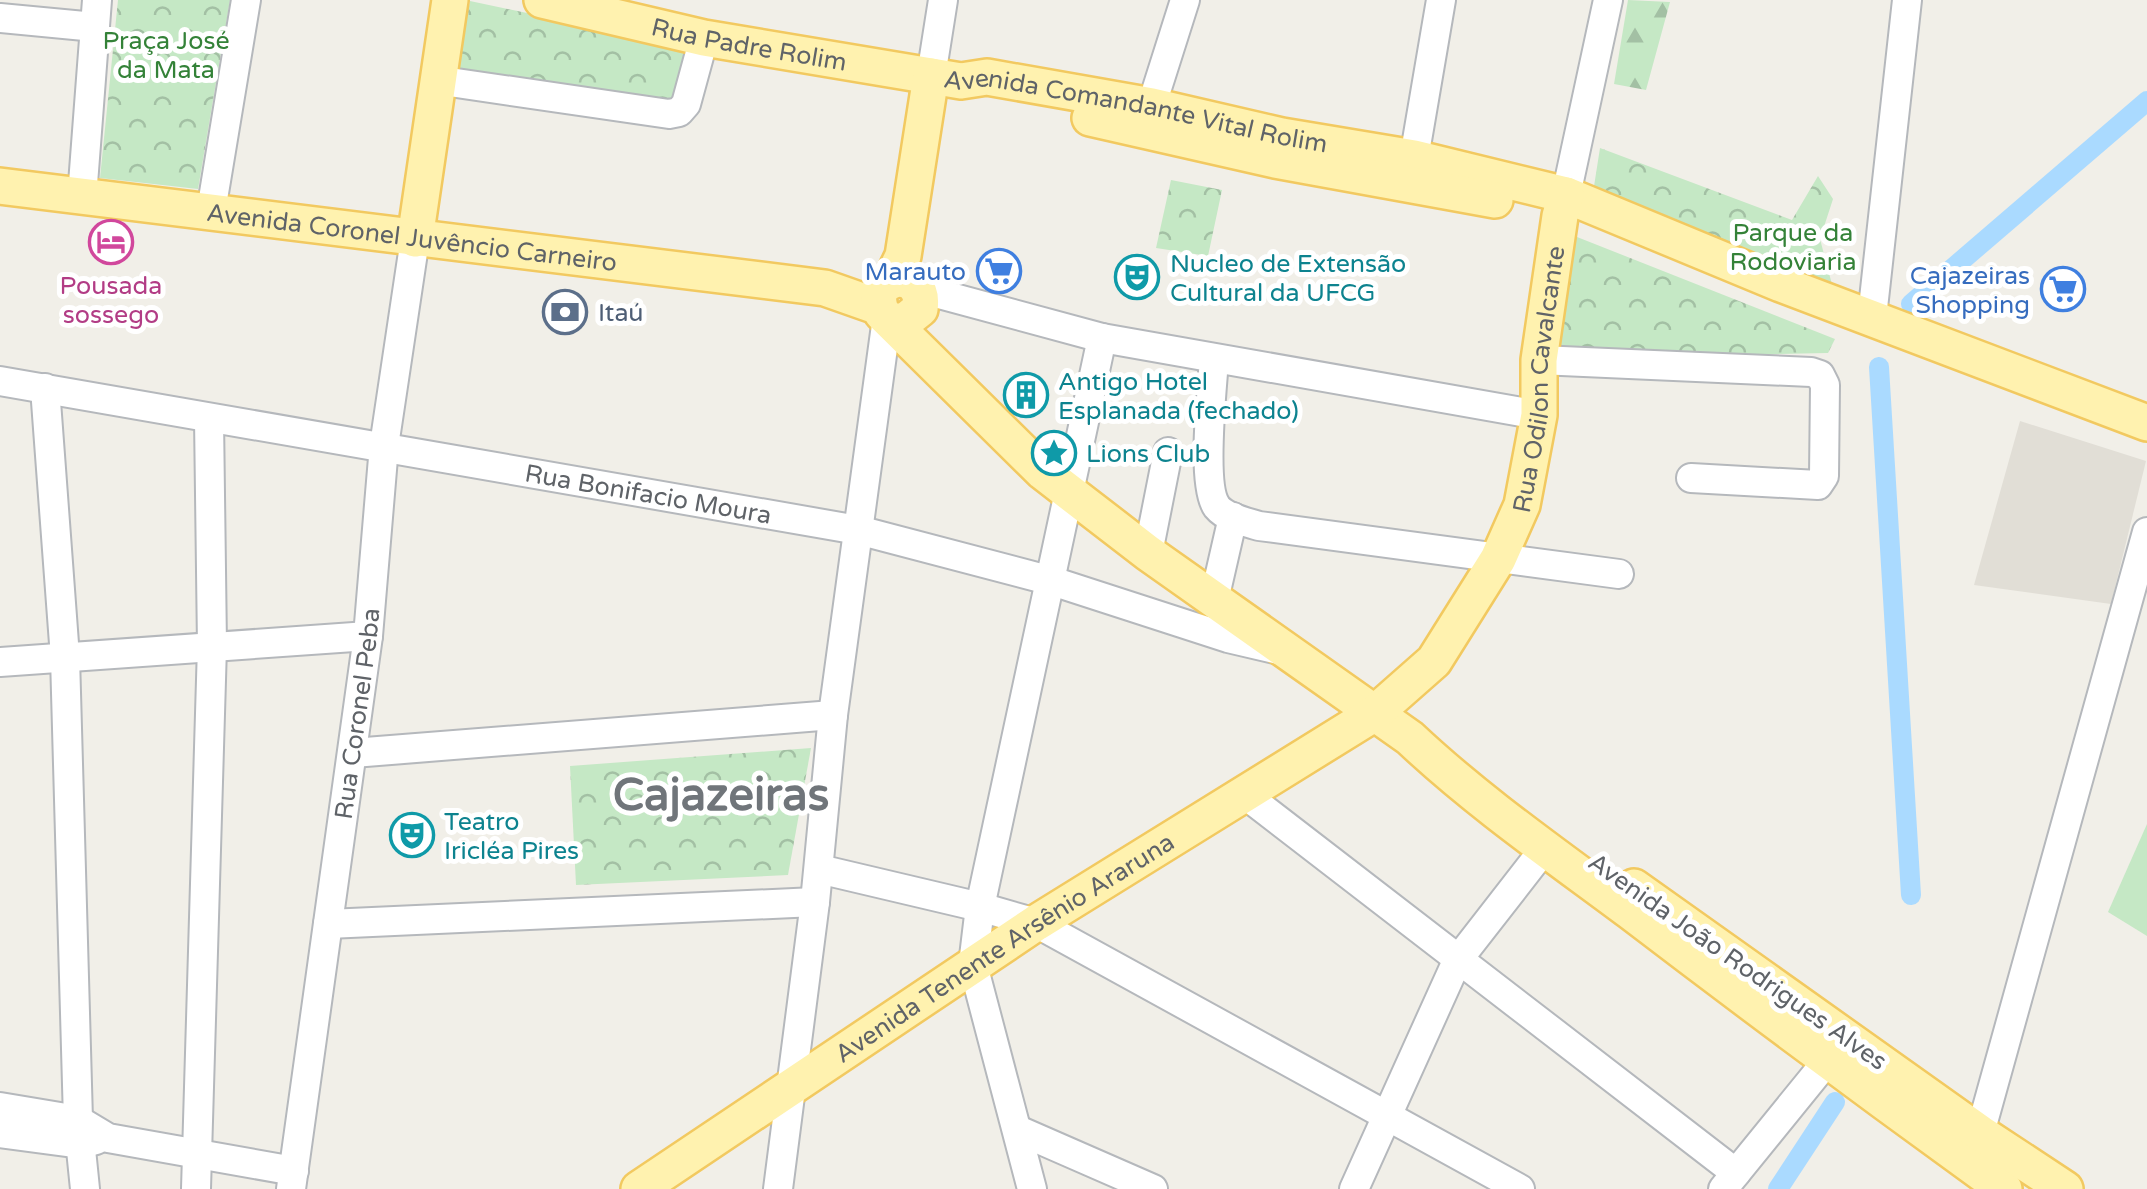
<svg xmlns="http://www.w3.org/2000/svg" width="2147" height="1189" font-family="'Varela Round',sans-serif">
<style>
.education{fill:#e1ded6}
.grass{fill:#c5e8c5}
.forest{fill:url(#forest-firs)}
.park{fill:url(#park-crowns)}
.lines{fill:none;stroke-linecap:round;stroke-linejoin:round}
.canal{stroke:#aadaff;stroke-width:20}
.minor-casing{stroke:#b5b8bc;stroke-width:32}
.major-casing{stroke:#f2c960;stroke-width:40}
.minor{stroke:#fff;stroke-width:28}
.major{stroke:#fff2af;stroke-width:35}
.labels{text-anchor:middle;stroke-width:10;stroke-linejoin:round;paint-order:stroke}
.park-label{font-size:25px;fill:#348238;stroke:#fff}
.street-label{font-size:25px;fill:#5f6368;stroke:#fff}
.culture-label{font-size:25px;fill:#0d838f;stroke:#fff;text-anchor:start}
.shop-label{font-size:25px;fill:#366cbe;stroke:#fff;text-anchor:end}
.hotel-label{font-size:25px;fill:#b23c85;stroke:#fff}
.service-label{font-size:25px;fill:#4e5e75;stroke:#fff;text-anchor:start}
.town-label{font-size:45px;font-weight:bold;fill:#70757a;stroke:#fff}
</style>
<defs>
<pattern id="forest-firs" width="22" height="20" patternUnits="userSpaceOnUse" patternTransform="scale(2.5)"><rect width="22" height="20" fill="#c5e8c5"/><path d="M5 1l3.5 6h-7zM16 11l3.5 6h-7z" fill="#a3c0a4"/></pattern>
<pattern id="park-crowns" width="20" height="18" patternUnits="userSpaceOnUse" patternTransform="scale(2.5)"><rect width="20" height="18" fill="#c5e8c5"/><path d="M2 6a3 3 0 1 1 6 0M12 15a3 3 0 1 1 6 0" fill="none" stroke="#a3c0a4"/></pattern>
</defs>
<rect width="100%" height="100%" fill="#f1efe8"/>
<polygon class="education" points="2020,421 2146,461 2111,604 1974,585"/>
<polygon class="grass" points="2147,824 2147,936 2108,912"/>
<polygon class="forest" points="1628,0 1670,2 1646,90 1614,84"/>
<g class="park">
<polygon points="118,0 230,0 198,189 100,178"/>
<polygon points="470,1 689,47 679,109 456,73"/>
<polygon points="1600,148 1792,220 1818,176 1833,199 1820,239 1834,292 1592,199"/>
<polygon points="1171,180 1222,190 1208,256 1156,248"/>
<polygon points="1572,235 1835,339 1828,353 1551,359"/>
<polygon points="811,748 788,875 576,885 570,766"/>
</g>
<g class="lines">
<g class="canal">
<polyline points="1911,304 2147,101"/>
<polyline points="1879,367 1911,895"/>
<polyline points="1778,1189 1835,1102"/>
</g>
<defs>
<g id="minor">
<polyline points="0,18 95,27"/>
<polyline points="931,76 943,0"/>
<polyline points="436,80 669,114 679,112 686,104 704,38"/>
<polyline points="1146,123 1185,0"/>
<polyline points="1414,158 1441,0"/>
<polyline points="1566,195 1608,0"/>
<polyline points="82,197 97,0"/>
<polyline points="211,211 246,0"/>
<polyline points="917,288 1102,338 1539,415"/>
<polyline points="1872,317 1907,0"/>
<path d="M1214,360C1212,390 1201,486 1217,507C1226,518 1246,522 1259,526L1619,574"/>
<polyline points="1539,360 1811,372 1820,375 1825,385 1824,476 1818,485 1691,478"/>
<path id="s1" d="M0,381L858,530L1052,581L1228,638L1279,650"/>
<polyline points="45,388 65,657 78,1120 85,1189"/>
<polyline points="1148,553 1168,452"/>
<polyline points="1214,600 1233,517"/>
<polyline points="0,662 368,636"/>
<polyline points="353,753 833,715"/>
<polyline points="1243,793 1736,1173"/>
<polyline points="819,869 980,907 1036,923 1520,1189"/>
<polyline points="328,924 815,902"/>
<polyline points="0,1107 78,1120 108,1138 294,1171"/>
<polyline points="1018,1130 1153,1189"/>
<polyline points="0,1133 81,1144 96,1140"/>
<polyline points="1980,1133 2147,532"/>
<polyline points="196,1189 212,646 209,418"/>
<path id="s2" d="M291,1189L368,636L384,446L415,239"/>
<polyline points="778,1189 815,902 833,715 887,318"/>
<polyline points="1032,1189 973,965 980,907 1102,338"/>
<polyline points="1354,1189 1457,961 1545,848"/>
<polyline points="1723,1189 1827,1061"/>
</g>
<g id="major">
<path id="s3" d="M542,0L704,38L961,81L987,77L1152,106L1282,136L1414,158L1566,195L1781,284L2147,423"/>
<polyline points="1090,118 1275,160 1495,200"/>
<path id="s4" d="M0,186L825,288L879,307"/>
<polyline points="415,239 450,0"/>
<polyline points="891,281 903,256 931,76"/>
<path d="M892,321H905L920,309C927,265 864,273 882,313L1043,472L1148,553L1410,738C1478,802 1556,856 1631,912C1754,1006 1878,1098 2004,1189"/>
<polyline points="1634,887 1980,1133 2065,1189"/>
<path id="s5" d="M639,1189L1036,923L1375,713L1434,661L1498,559L1522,505L1539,415V360L1560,216L1566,195"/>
</g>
</defs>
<use href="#minor" class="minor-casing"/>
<use href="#major" class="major-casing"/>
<use href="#minor" class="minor"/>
<use href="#major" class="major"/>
</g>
<defs>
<symbol id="hotel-ring" viewBox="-11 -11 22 22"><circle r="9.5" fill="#fff" stroke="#d1479c" stroke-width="1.5"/><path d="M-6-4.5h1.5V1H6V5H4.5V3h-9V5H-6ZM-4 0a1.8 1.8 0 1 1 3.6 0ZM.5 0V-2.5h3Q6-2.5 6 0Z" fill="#d1479c"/></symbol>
<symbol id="supermarket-ring" viewBox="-11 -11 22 22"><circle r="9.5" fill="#fff" stroke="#3f7fe0" stroke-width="1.5"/><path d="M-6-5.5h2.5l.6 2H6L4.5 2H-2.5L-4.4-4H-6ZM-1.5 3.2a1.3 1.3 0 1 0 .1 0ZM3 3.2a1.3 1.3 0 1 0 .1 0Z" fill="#3f7fe0"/></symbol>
<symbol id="theatre-ring" viewBox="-11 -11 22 22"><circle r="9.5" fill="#fff" stroke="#0f9aa8" stroke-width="1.5"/><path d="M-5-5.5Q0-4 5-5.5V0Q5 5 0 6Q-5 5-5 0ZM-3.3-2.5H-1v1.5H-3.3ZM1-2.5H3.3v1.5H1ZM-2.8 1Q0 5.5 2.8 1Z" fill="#0f9aa8"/></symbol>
<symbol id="bank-ring" viewBox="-11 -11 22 22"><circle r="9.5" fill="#fff" stroke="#5c6f8a" stroke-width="1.5"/><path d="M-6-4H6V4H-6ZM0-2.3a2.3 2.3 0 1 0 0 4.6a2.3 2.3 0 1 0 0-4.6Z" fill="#5c6f8a"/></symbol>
<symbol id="building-ring" viewBox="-11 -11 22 22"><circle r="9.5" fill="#fff" stroke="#0f9aa8" stroke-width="1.5"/><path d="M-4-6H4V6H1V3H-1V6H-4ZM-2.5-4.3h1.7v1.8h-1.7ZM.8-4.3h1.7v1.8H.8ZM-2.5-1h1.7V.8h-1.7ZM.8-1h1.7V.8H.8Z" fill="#0f9aa8"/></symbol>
<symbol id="sight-ring" viewBox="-11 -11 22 22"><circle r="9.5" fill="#fff" stroke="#0f9aa8" stroke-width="1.5"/><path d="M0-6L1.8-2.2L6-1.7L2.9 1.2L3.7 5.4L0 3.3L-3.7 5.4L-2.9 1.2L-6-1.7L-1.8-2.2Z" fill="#0f9aa8"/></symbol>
</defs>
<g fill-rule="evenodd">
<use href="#hotel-ring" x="86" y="217" width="50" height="50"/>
<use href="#supermarket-ring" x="974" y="246" width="50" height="50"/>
<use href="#theatre-ring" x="1112" y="252" width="50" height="50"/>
<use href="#supermarket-ring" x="2038" y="264" width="50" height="50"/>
<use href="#bank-ring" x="540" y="287" width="50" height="50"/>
<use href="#building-ring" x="1001" y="370" width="50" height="50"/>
<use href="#sight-ring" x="1029" y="428" width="50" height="50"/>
<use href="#theatre-ring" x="387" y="810" width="50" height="50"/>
</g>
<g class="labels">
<g class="park-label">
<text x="166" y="49">Praça José<tspan x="166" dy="29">da Mata</tspan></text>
<text x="1793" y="241">Parque da<tspan x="1793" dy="29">Rodoviaria</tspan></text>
</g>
<g class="street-label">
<text dy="9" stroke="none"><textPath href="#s3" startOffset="212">Rua Padre Rolim</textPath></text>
<text dy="9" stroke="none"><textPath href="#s3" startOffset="605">Avenida Comandante Vital Rolim</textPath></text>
<text dy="9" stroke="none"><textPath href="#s4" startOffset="415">Avenida Coronel Juvêncio Carneiro</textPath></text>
<text dy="9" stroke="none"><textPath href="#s5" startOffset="1262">Rua Odilon Cavalcante</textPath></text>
<text dy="9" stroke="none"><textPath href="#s1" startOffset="658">Rua Bonifacio Moura</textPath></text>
<text dy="9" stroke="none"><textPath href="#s2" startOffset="480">Rua Coronel Peba</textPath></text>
<text dy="9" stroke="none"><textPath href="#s5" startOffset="438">Avenida Tenente Arsênio Araruna</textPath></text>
<text transform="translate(1738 961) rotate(35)" y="9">Avenida João Rodrigues Alves</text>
</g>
<g class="culture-label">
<text x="1170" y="272">Nucleo de Extensão<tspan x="1170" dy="29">Cultural da UFCG</tspan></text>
<text x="1058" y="390">Antigo Hotel<tspan x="1058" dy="29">Esplanada (fechado)</tspan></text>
<text x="1086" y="462">Lions Club</text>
<text x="444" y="830">Teatro<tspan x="444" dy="29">Iricléa Pires</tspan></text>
</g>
<g class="shop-label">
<text x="966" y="280">Marauto</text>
<text x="2030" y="284">Cajazeiras<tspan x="2030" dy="29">Shopping</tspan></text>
</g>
<g class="hotel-label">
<text x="111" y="294">Pousada<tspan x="111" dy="29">sossego</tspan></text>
</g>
<g class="service-label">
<text x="598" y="321">Itaú</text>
</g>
<g class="town-label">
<text x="721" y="810">Cajazeiras</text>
</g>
</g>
</svg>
